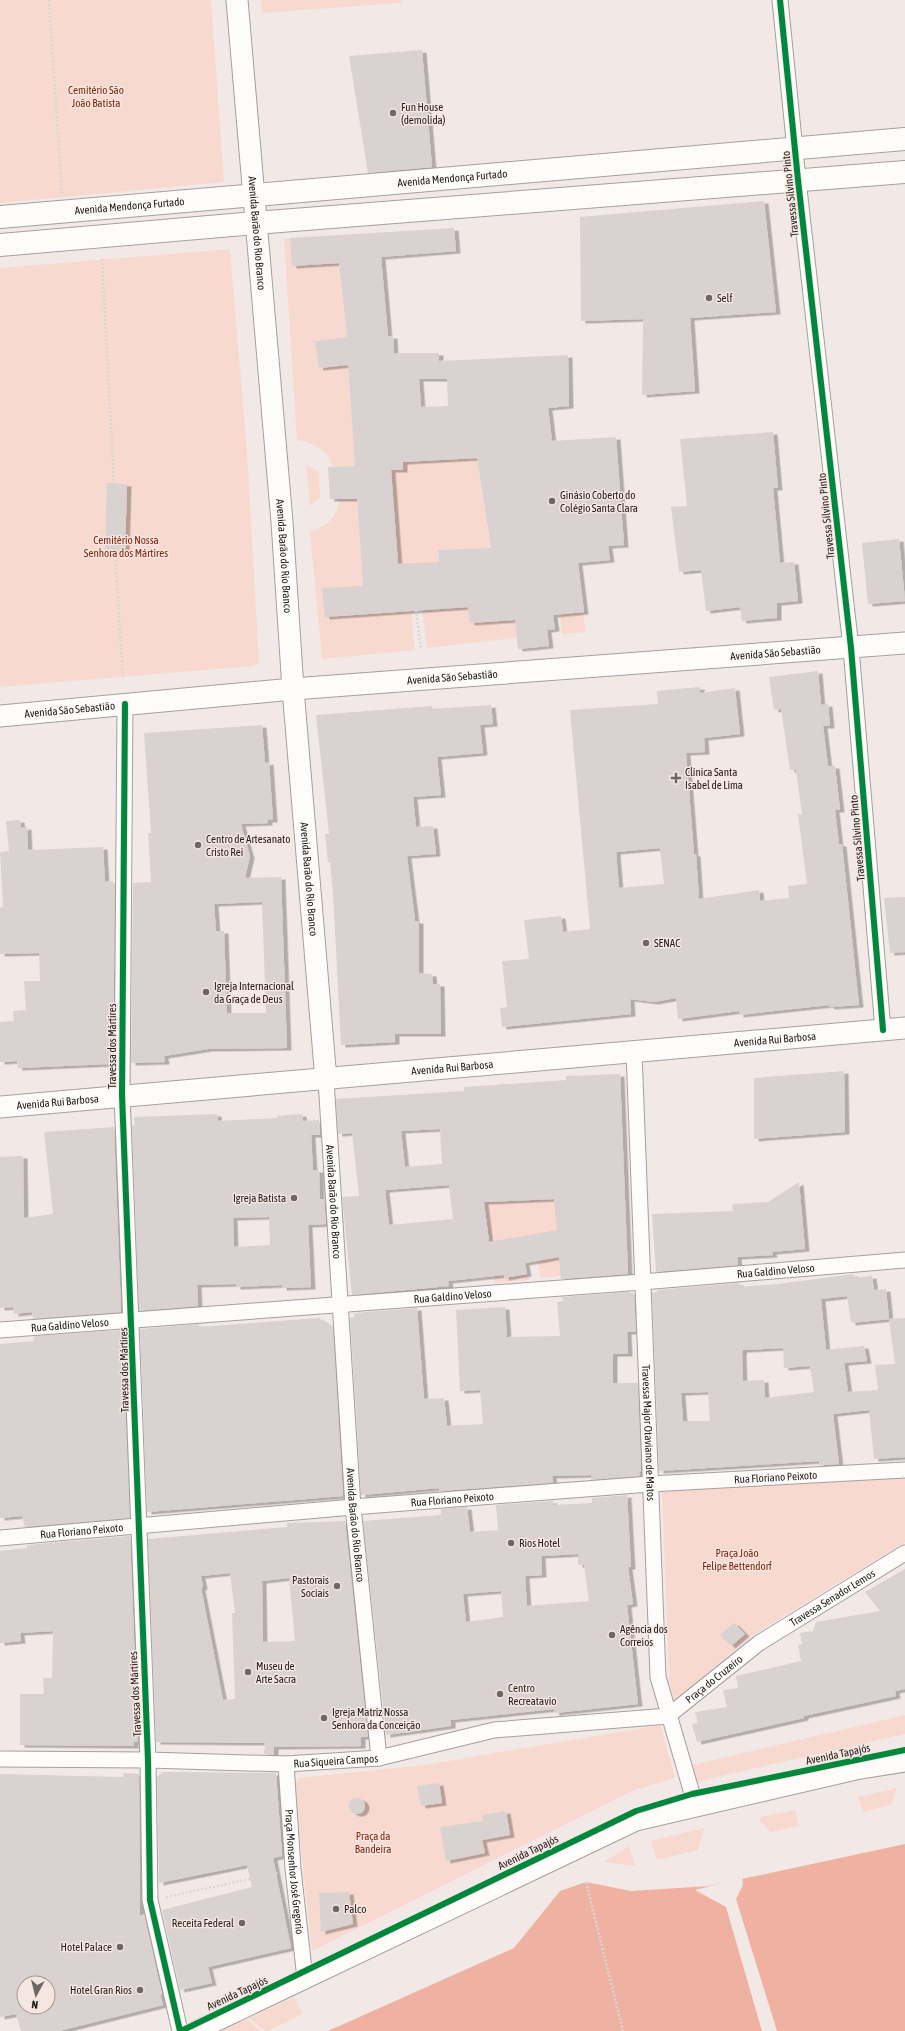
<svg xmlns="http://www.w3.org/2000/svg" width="905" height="2031" font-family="'Asap Condensed',sans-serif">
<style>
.green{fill:#f8d9d0}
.water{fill:#efb2a2}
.pier{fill:#f2e9e7}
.building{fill:#d9d2d0;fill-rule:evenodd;filter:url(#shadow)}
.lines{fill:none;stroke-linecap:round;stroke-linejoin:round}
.minor-casing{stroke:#a59f9d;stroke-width:17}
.tertiary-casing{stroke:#a59f9d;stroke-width:21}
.secondary-casing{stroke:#a59f9d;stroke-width:23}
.primary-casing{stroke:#a59f9d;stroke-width:24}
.path{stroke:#d9d7d6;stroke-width:2.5;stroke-dasharray:2 2;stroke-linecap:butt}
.minor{stroke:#fdfcfb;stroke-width:15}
.tertiary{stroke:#fdfcfb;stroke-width:19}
.secondary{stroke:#fdfcfb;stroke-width:21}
.primary{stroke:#fdfcfb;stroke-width:22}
.cycleway-casing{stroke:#f6e6e2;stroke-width:8}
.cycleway{stroke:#00873e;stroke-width:6}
.poi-dot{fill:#6d6765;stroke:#f6e6e2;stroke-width:1.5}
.labels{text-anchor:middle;stroke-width:3;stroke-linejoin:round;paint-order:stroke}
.park-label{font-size:11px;fill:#832408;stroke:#f6e6e2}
.poi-label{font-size:11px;fill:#26211f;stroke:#f6e6e2;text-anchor:start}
.street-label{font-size:11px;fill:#26211f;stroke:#f6e6e2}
</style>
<defs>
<filter id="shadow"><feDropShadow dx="4.5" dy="2.5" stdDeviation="0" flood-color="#0004"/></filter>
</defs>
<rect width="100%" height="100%" fill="#f2e9e7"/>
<g class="green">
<polygon points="0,0 211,0 224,182 0,203"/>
<polygon points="261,0 402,0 400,3 262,13"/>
<path d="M290,238L292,266L339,263L347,337L315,341L319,368L328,367L347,350L356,477L351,478L350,466L333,467C329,451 313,442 297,440L284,239Z"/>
<polygon points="230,249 247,451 259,663 253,666 0,687 0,268"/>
<polygon points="477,458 491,551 469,549 438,550 439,562 399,573 391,470 403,462"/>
<polygon points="306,464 319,472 320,498 310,506"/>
<path d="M356,486L363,586L411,611L415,650L322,659L310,532C328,526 336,518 340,499H352Z"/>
<polygon points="502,569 523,637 427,648 422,610 466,571 470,623 508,621"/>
<polygon points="583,612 586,632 562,634 560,614"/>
<polygon points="556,1199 561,1276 541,1278 533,1235 497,1241 504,1278 527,1274 529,1280 495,1283 484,1202"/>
<polygon points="905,1476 905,1542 753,1635 674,1701 669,1678 662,1492"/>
<polygon points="905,1715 905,1734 695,1782 692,1765"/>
<polygon points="661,1725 675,1778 632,1791 312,1951 294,1786 298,1778 425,1765"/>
<polygon points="897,1788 891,1805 863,1812 858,1797"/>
<polygon points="795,1810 799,1826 771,1832 760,1821 760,1817"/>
<polygon points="704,1828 698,1850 657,1860 651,1841"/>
<polygon points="629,1846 635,1866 604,1862"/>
<polygon points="294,1997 303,2014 268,2031 265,2031 249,2018"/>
<polygon points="246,2019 261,2031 219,2031"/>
</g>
<polygon class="water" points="905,1844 905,2031 328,2031 514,1948 560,1891 586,1882 631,1891 709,1886"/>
<polygon class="pier" points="742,1878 743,1885 736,1899 777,2031 762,2031 726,1907 695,1890"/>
<g class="building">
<polygon points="422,50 432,167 368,173 349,56"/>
<polygon points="764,201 776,312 690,318 695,391 642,395 643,319 581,321 580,217"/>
<path d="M454,228L456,251L381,257L388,336H393L394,353H439V361L568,355L569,406L548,408L552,441L616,437L624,545L608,546L610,560L578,563L584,612L553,615L555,629L547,630L549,646L518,649L515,620L470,623L468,607L325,617L322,588L363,586L357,499H330L328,467L355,466L348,365L319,368L315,341L347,337L339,263L292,266L290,238ZM419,379H447L448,406L421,407ZM477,458L491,548L438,550L439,562L398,564L391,470H403V462Z"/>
<polygon points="773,432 778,488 773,488 780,563 794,562 798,601 777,603 777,618 742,621 740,607 706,611 701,570 679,572 671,507 687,506 680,439"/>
<polygon points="107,483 127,484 125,552 105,551"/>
<polygon points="899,539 905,601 868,604 862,543"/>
<path d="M818,671L821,705L828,704L830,726H823L828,766H835L840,810H835L839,844H842L859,1005L830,1007L829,1005L739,1015V1011L678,1019L676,998L654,1002L630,999L631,1014L502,1027L500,1008L507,1007L502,961L529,959L524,920L561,916L563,932L590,929L570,710L658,704L657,691L676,689L700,687V693L735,688L740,734L704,738L705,752L686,753L694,854H696L699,899L759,890L760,901L789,898L788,886L807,884L798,814H802L796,770H790L781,709L774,710L769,677ZM660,848L664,884L619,888L616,852Z"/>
<polygon points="491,705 493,724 480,725 483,753 437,757 441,795 413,797 416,827 433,826 436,854 407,856 415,921 419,921 419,973 432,974 433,984 440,984 441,1034 395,1034 395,1042 341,1045 333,893 330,862 328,862 325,834 329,834 316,715 432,706 432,709"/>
<path d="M262,725L265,763L269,762L273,820H268V823L241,824L250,856L245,878L281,877L287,1048L208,1049L164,1056L165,1062L131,1063L133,883L151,882L148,833H151L144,733ZM262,902L266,1013H227L224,931H216L214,904Z"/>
<polygon points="20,820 21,828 27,827 28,850 103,847 105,882 113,881 113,884 115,884 113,1063 110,1064 18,1068 17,1061 0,1062 0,1022 14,1021 13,1011 26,1010 24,981 40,981 39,953 0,954 0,908 3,907 0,852 9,851 6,821"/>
<polygon points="905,897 905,952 890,953 884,898"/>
<polygon points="844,1071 845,1132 754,1139 754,1078"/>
<path d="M620,1074L628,1274L561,1279L559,1257L525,1263L527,1274L504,1278V1275L448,1281L449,1286L352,1295L342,1197L359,1196L352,1133L338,1134L336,1099L464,1091V1087L566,1080V1076ZM440,1129L442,1164L405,1167L401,1131ZM449,1185L453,1219L389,1225L385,1190ZM554,1199L557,1230L489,1242L484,1202Z"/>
<path d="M217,1114L218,1121L278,1118L277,1116L302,1114L303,1121L319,1120L320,1135H311L313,1170H319L320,1199H324L326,1224L308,1225L311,1287L282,1288V1285L236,1287V1284L197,1285L198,1306L139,1311L132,1126L135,1125L134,1117ZM269,1217L270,1245L234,1247L233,1218Z"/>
<polygon points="114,1127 121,1312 33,1319 32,1312 14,1314 13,1307 0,1308 0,1157 23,1156 24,1218 53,1214 44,1132"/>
<polygon points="799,1182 805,1249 772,1252 773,1255 737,1257 738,1265 656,1272 652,1214 733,1211 732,1204 768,1202"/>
<path d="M854,1274V1278L872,1276L874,1290L886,1289L889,1319L905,1318V1457L874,1459L869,1410L833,1414L839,1464L819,1465V1461L659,1471L652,1293L657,1292V1290L739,1283V1287L778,1284ZM847,1296L851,1323L889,1319L895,1364L875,1365L878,1390L848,1392L844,1363L867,1361L864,1346L826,1350L821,1299ZM783,1348L784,1368L810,1366L814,1392L765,1398L764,1380L743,1381L742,1352L743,1350ZM708,1392L710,1421H683L681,1393Z"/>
<polygon points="629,1292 630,1293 634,1293 636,1332 627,1332 628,1354 613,1354 613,1383 638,1383 641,1472 639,1472 640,1476 591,1480 591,1475 552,1476 553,1483 439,1491 439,1488 361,1495 350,1318 354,1317 354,1313 417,1308 424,1399 444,1398 447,1426 483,1424 480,1390 460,1391 456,1310 505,1307 507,1337 560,1336 557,1302 563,1301 562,1297"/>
<polygon points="319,1318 333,1328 343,1496 147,1512 140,1329 199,1324 199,1327"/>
<polygon points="122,1330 130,1518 25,1527 22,1516 0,1518 0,1344 34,1341 34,1336"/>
<path d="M627,1495L631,1567H628L633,1604L627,1605L638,1704L555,1713L554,1709L451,1720V1726L386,1735L363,1521L441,1515V1509L467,1507L470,1532L498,1530L496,1505L553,1501V1505L592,1503V1498ZM578,1554V1565H584L589,1601L527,1606L525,1576L542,1575L541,1556ZM501,1591L503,1617L466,1622L463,1594Z"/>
<path d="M345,1521L368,1737H361V1746L274,1747V1755L264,1754L265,1743L156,1742L148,1539L287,1527V1523ZM230,1573L235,1613H232L235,1699L223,1700L201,1588L203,1587L201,1576ZM289,1578L295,1641L263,1642L262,1581Z"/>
<polygon points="130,1536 138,1742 134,1741 134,1746 20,1745 20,1694 44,1694 43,1678 52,1678 53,1631 20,1633 21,1641 0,1643 0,1551 27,1548 27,1545"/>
<polygon points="905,1569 905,1689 895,1691 896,1696 804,1716 804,1718 697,1742 692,1724 698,1723 695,1712 727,1707 723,1690 738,1688 736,1676 801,1661 798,1645 802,1644 800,1633 813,1631 816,1622 880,1611 865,1592"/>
<polygon points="734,1623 745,1634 731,1646 720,1635"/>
<polygon points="163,1772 276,1773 282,1856 273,1858 291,1948 208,1967 212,1983 180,1990 162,1910 252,1887 247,1865 159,1883 157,1777"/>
<path d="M124,1773L139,1774L140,1916L144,1914L162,1994L160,1995L163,2005L59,2031H21L16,2014L0,2017V1774L123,1777ZM24,1983H48V2007H24Z"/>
<polygon points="439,1783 442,1803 421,1806 417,1786"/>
<circle cx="357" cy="1806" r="8"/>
<polygon points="506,1811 510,1835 482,1840 485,1853 446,1861 440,1827 483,1821 482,1815"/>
<polygon points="349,1892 353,1924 321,1932 319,1893"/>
</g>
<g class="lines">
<defs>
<g id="minor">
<polyline points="780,0 798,180 851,648 883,1030"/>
<polyline points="125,704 122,1095 148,1760 150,1900 180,2031"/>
<path id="s1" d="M634,1052L658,1677L696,1807"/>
<path id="s2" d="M326,1080L353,1507L379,1758"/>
<path id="s3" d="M0,1330L642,1282L905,1260"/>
<path id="s4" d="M0,1538L353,1507L650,1484L905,1470"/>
<path id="s5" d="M0,1759L148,1760L286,1764L379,1758L494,1730L668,1716L759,1643L905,1553"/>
<path id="s6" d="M286,1764L293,1869L305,1979"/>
</g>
<polyline id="tertiary" points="196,2031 636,1821 860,1769 905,1762"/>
<g id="secondary">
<path id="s7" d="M237,0L282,522L293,689L326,1080"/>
<path id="s8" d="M0,716L293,689L905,643"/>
<path id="s9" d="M0,1107L905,1028"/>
</g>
<g id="primary">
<path id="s10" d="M0,217L905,139"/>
<polyline points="0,245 255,223 905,172"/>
</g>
</defs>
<use href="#minor" class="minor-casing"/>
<use href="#tertiary" class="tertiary-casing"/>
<use href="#secondary" class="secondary-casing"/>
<use href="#primary" class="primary-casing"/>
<g class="path">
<polyline points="49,0 62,193"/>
<polyline points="102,259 114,483"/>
<polyline points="115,552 123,677"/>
<polyline points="416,610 421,649"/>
<polyline points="586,1882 623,2031"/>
<polyline points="166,1897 278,1873"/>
<polyline points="0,1936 136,1904"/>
</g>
<use href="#minor" class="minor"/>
<use href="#tertiary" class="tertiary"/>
<use href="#secondary" class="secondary"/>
<use href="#primary" class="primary"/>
<defs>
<g id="cycleway">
<polyline points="780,0 798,180 851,648 883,1030"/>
<polyline points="125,704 122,1095 148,1760 150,1900 180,2031"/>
<polyline points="181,2031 636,1811 692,1794 905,1750"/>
</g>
</defs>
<use href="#cycleway" class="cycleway-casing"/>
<use href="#cycleway" class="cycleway"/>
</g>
<g class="poi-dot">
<circle cx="393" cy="113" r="4"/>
<circle cx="709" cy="298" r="4"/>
<circle cx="552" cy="501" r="4"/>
<path d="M674 772h4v4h4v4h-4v4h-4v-4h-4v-4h4z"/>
<circle cx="198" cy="845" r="4"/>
<circle cx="646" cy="943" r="4"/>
<circle cx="206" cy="992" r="4"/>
<circle cx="294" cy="1198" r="4"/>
<circle cx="511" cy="1543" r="4"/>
<circle cx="337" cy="1586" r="4"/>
<circle cx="612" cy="1635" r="4"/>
<circle cx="248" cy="1672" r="4"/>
<circle cx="500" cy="1694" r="4"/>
<circle cx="324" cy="1718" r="4"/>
<circle cx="336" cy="1909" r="4"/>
<circle cx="242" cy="1923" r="4"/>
<circle cx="120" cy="1947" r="4"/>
<circle cx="140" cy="1990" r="4"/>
</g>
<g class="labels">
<g class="park-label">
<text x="96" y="94">Cemitério São<tspan x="96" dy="13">João Batista</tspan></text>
<text x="126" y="544">Cemitério Nossa<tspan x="126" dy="13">Senhora dos Mártires</tspan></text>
<text x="737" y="1557">Praça João<tspan x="737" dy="13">Felipe Bettendorf</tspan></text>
<text x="373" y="1840">Praça da<tspan x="373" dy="13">Bandeira</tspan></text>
</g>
<g class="poi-label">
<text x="401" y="111">Fun House<tspan x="401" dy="13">(demolida)</tspan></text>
<text x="717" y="302">Self</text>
<text x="560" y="499">Ginásio Coberto do<tspan x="560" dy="13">Colégio Santa Clara</tspan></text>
<text x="685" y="776">Clínica Santa<tspan x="685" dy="13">Isabel de Lima</tspan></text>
<text x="206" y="843">Centro de Artesanato<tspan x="206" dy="13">Cristo Rei</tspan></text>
<text x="654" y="947">SENAC</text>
<text x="214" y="990">Igreja Internacional<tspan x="214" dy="13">da Graça de Deus</tspan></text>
<text x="286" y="1202" text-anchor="end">Igreja Batista</text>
<text x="519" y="1547">Rios Hotel</text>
<text x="329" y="1584" text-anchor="end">Pastorais<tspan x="329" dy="13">Sociais</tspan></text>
<text x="620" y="1633">Agência dos<tspan x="620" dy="13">Correios</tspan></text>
<text x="256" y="1670">Museu de<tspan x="256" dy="13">Arte Sacra</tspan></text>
<text x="508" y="1692">Centro<tspan x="508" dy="13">Recreatavio</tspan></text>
<text x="332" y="1716">Igreja Matriz Nossa<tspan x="332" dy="13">Senhora da Conceição</tspan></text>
<text x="344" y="1913">Palco</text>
<text x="234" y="1927" text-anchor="end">Receita Federal</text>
<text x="112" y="1951" text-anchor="end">Hotel Palace</text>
<text x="132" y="1994" text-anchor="end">Hotel Gran Rios</text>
</g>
<g class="street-label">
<text dy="4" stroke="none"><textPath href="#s10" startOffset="454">Avenida Mendonça Furtado</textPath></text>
<text transform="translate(790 194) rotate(-96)" y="4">Travessa Silvino Pinto</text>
<text dy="4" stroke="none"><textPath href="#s10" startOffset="130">Avenida Mendonça Furtado</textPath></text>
<text dy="4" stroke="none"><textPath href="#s7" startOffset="234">Avenida Barão do Rio Branco</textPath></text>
<text transform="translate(826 516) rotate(-96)" y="4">Travessa Silvino Pinto</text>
<text dy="4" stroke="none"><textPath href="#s7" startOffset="558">Avenida Barão do Rio Branco</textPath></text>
<text dy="4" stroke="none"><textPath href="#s8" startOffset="778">Avenida São Sebastião</textPath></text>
<text dy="4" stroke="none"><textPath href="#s8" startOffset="454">Avenida São Sebastião</textPath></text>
<text dy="4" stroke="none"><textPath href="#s8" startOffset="70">Avenida São Sebastião</textPath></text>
<text transform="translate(857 838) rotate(-95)" y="4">Travessa Silvino Pinto</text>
<text dy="4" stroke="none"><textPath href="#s7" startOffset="882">Avenida Barão do Rio Branco</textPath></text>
<text dy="4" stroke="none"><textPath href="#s9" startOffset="778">Avenida Rui Barbosa</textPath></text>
<text transform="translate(112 1046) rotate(-90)" y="4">Travessa dos Mártires</text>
<text dy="4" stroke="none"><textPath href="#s9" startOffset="454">Avenida Rui Barbosa</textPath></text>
<text dy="4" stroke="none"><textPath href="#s9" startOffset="58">Avenida Rui Barbosa</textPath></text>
<text dy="4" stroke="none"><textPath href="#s2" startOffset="122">Avenida Barão do Rio Branco</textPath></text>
<text dy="4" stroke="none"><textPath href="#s3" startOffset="778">Rua Galdino Veloso</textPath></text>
<text dy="4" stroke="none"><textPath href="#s3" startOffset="454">Rua Galdino Veloso</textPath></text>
<text dy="4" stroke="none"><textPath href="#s3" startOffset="70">Rua Galdino Veloso</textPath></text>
<text transform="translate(124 1370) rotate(-91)" y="4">Travessa dos Mártires</text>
<text dy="4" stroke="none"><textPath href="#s1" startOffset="381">Travessa Major Otaviano de Matos</textPath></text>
<text dy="4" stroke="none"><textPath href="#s4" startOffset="778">Rua Floriano Peixoto</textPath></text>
<text dy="4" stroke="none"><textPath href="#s4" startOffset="454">Rua Floriano Peixoto</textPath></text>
<text dy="4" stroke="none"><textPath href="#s2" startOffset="446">Avenida Barão do Rio Branco</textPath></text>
<text dy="4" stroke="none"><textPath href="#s4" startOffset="82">Rua Floriano Peixoto</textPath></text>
<text dy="4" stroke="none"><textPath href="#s5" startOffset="875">Travessa Senador Lemos</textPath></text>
<text dy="4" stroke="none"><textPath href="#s5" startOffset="731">Praça do Cruzeiro</textPath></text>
<text transform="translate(135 1694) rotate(-93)" y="4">Travessa dos Mártires</text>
<text transform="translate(838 1754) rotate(-12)" y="4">Avenida Tapajós</text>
<text dy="4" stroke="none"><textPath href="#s5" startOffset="336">Rua Siqueira Campos</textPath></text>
<text transform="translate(528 1852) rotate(-26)" y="4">Avenida Tapajós</text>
<text dy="4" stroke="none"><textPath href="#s6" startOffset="108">Praça Monsenhor José Gregorio</textPath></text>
<text transform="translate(237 1993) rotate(-25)" y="4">Avenida Tapajós</text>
</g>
</g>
<g transform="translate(36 1995) rotate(187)"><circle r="19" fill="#f6e6e2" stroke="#a39794"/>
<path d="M0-3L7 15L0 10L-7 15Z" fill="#6d6765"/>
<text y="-6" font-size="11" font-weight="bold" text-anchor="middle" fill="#26211f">N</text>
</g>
</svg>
